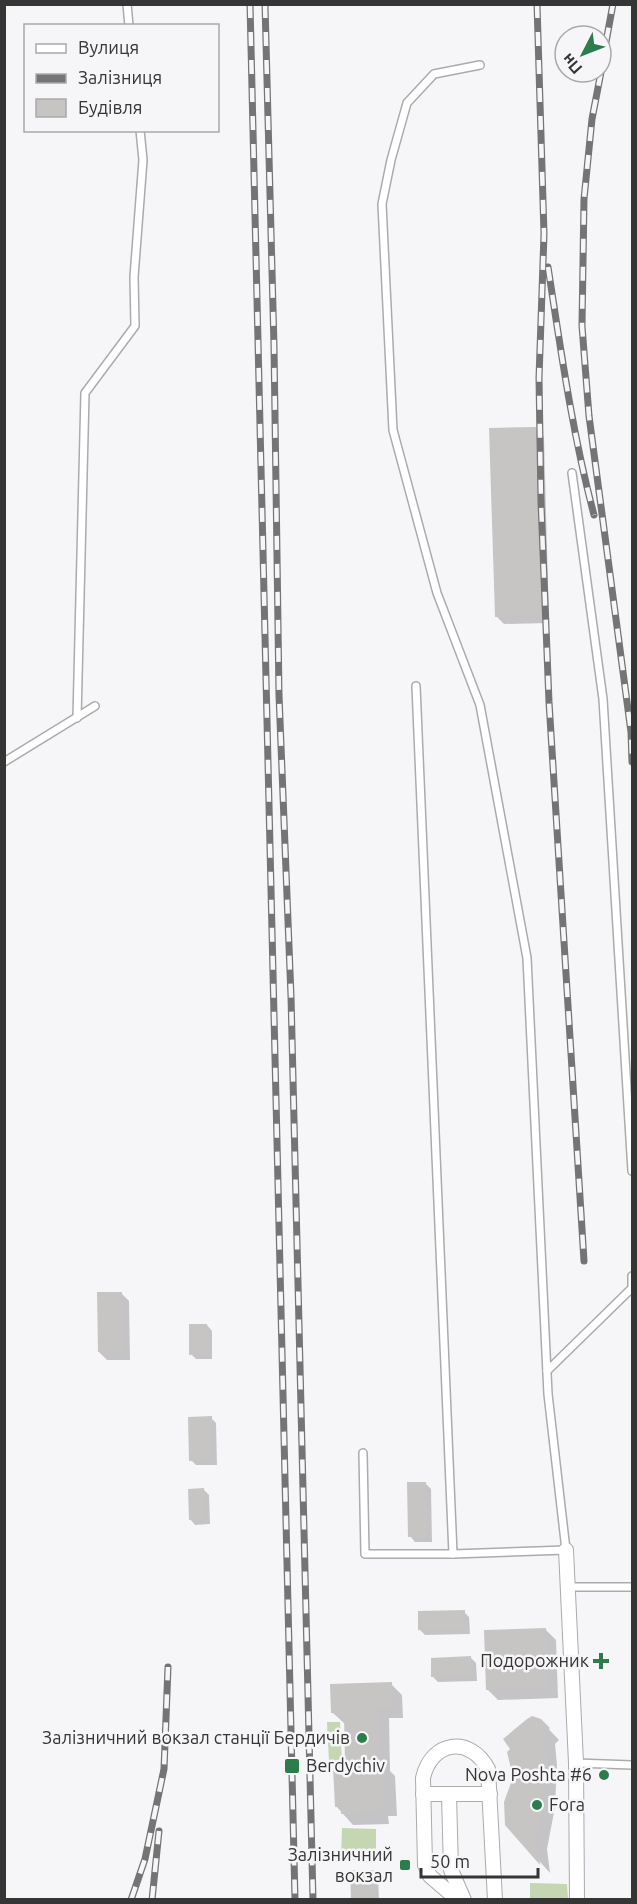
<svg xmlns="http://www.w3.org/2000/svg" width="637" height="1904" font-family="Ubuntu,sans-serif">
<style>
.green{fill:#c4d7b2}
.shadow{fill:#0003}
.building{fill:#c7c5c4}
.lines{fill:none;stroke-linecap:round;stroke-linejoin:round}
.service-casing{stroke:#aaabac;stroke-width:10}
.minor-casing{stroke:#aaabac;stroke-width:16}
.service{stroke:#fff;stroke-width:7}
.minor{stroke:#fff;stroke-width:14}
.rail-casing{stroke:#747475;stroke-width:7}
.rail{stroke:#f6f6f8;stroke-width:4.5;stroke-dasharray:14;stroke-linecap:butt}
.poi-dot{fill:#2d7c4c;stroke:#f6f6f8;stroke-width:2}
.labels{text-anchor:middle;stroke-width:5;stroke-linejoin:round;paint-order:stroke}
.poi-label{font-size:18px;fill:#353536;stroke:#f6f6f8;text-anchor:end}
</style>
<rect width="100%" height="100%" fill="#f6f6f8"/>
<g class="green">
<polygon points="327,1722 340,1722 342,1762 329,1762"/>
<polygon points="342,1828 376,1829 376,1860 341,1860"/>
<polygon points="530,1883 567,1884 568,1899 530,1899"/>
</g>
<g class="shadow">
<polygon points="536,429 544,437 549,623 504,624 496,616"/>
<polygon points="121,1293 129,1301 130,1360 107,1360 99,1352"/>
<polygon points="207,1325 212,1331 212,1359 196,1359 191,1354"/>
<polygon points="211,1418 216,1423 217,1465 196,1465 191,1460"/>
<polygon points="425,1483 431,1489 432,1542 415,1542 410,1536"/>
<polygon points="204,1490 209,1495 210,1524 195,1525 190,1519"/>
<polygon points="464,1612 469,1617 470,1634 425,1635 420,1630"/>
<polygon points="545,1629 556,1640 558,1698 498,1700 487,1689"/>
<polygon points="471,1658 476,1663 477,1681 438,1682 433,1677"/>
<polygon points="391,1684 402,1695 403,1718 389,1718 390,1771 395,1776 397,1816 388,1816 389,1824 353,1825 336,1806 347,1768 345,1724 333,1713"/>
<polygon points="540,1720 559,1740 555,1744 557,1765 555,1807 547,1849 550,1873 506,1824"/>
<polygon points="373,1871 378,1877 379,1900 352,1900"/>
</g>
<g class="building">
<polygon points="536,427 542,616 495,617 489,428"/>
<polygon points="97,1292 122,1292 123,1352 98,1352"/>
<polygon points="189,1324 207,1324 208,1354 189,1355"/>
<polygon points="212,1416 212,1461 189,1461 188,1417"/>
<polygon points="407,1482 426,1482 427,1537 408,1537"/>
<polygon points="204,1488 205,1520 189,1520 188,1489"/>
<polygon points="465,1610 465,1630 418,1630 418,1611"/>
<polygon points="546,1628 548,1688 486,1690 484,1630"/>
<polygon points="471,1656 472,1676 431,1677 431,1658"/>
<polygon points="392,1682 393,1708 378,1708 380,1763 385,1763 386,1805 378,1806 378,1813 341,1814 341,1806 335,1807 333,1767 345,1766 344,1713 331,1713 330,1684"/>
<polygon points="532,1716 541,1719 550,1728 545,1733 547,1779 541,1821 537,1838 540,1865 505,1825 504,1802 512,1780 512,1773 507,1752 510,1749 503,1739 527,1719"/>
<polygon points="350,1870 374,1870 375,1900 351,1900"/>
</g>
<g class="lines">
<defs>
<g id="service">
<polyline points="127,4 129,26"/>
<polyline points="572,473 603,699 632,1171"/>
<polyline points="416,686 453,1554 566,1550 548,1394 527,958 480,705 437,593 393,430 382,204 391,160 407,103 434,74 480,65"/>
<polyline points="77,718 85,393 135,326 134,277 143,160 140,130"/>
<polyline points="4,762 95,706"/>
<polyline points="547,1371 632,1288 632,1276"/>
<polyline points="363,1453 365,1554 453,1554"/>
<polyline points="569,1587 632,1587"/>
<polyline points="576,1763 632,1765"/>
</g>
<g id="minor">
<polyline points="566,1550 576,1763 577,1900"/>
<polyline points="423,1794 490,1794"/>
<polyline points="449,1795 451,1870 464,1900"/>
<path d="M458,1900L430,1876L425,1865L423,1778C431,1741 470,1735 488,1769L495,1900"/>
</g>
</defs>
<use href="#service" class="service-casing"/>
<use href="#minor" class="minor-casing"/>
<use href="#service" class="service"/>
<use href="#minor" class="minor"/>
<defs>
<g id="rail">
<polyline points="250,4 295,1900"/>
<polyline points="265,4 274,346 279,695 291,996 313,1900"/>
<polyline points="537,4 544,234 539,378 541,502 549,702 584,1261"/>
<polyline points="601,69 613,4"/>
<polyline points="601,72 592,119 584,199 582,326 589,416 631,732 632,762"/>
<path d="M548,267C561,351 572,432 594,515"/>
<polyline points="131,1900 145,1859 164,1769 168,1667"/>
<polyline points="152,1900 159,1831"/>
</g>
</defs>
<use href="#rail" class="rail-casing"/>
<use href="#rail" class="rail"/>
</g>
<g class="poi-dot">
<path d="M598 1652h6v6h6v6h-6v6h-6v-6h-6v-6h6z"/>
<circle cx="362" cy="1738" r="6"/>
<rect x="284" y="1758" width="16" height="16" rx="3"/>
<circle cx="604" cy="1775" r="6"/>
<circle cx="537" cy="1805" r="6"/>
<rect x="399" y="1859" width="12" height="12" rx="3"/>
</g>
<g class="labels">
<g class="poi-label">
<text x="589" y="1667">Подорожник</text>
<text x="350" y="1744">Залізничний вокзал станції Бердичів</text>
<text x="306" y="1772" text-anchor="start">Berdychiv</text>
<text x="592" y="1781">Nova Poshta #6</text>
<text x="549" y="1811" text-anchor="start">Fora</text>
<text x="393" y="1861">Залізничний<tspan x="393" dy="21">вокзал</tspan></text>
</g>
</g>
<rect width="637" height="1904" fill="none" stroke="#353536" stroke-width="12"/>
<rect x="24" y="24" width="195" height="108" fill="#f6f6f8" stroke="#a9a9aa" stroke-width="1.5"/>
<rect x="36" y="44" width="30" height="9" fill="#ffffff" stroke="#a9a9aa" stroke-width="1.5"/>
<text x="78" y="54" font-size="18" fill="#353536">Вулиця</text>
<rect x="36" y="74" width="30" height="9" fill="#747475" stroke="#a9a9aa" stroke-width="1.5"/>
<text x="78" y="84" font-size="18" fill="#353536">Залізниця</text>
<rect x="36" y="99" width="30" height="18" fill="#c7c5c4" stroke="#a9a9aa" stroke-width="1.5"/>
<text x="78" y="114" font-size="18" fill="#353536">Будівля</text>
<g transform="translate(583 54) rotate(228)"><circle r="28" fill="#f6f6f8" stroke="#a9a9aa" stroke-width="1.5"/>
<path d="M0-4.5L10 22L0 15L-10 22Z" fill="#2d7c4c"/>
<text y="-9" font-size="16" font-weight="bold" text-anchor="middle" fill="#353536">Пн</text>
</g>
<path d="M421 1868v9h117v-9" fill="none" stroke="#353536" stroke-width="3"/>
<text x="430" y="1868" font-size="18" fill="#353536" stroke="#f6f6f8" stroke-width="4.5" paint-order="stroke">50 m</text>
</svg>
